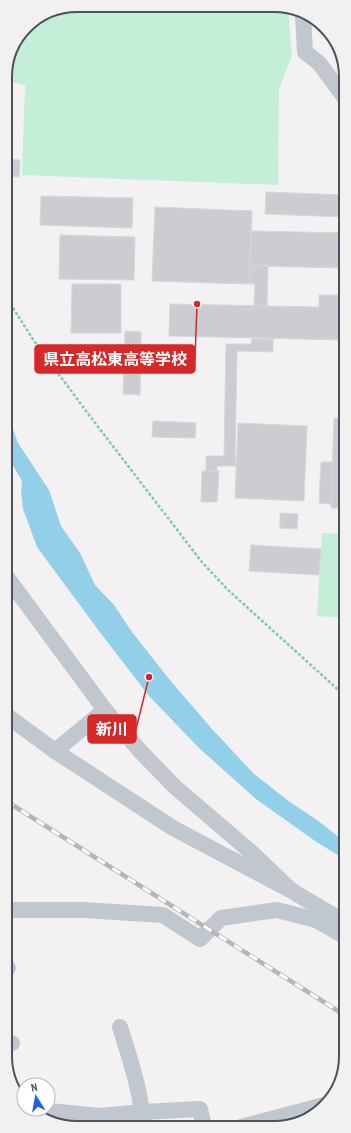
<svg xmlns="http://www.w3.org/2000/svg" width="351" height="1133" font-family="'PT Sans Narrow','Noto Sans JP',sans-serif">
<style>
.green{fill:#c3eed7}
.water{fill:#92d0e9}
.building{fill:#cbcdd3;stroke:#d5d7dc}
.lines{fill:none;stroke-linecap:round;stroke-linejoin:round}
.path{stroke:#7ccbaa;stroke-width:2.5;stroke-dasharray:3 2;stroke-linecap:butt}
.minor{stroke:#c0c7cf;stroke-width:16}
.rail-casing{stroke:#b4b6bb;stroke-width:4.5}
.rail{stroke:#fff;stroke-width:3;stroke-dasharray:9;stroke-linecap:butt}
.rim{fill:none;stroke:#4a535e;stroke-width:2}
.leader{fill:none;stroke:#d62828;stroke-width:1.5}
.callout-dot{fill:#d62828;stroke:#fff;stroke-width:1.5}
.callout{fill:#d62828;stroke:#d62828;stroke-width:1.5}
.callout-label{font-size:16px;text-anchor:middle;font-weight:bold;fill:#fff}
</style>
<rect width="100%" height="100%" fill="#f3f1f1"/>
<g class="green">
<polygon points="77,5 288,7 292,56 279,89 278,185 22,175 25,85 5,81 5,72 12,46 29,23"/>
<polygon points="322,533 345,534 345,618 317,616"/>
</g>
<polygon class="water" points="6,411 8,415 18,443 49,490 61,526 80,553 95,585 114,605 132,632 169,679 212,729 254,774 290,802 317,820 340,838 346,842 346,860 315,841 256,799 199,748 149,696 99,631 37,547 23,509 21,492 22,481 11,462 6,456"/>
<g class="building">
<polygon points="5,159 20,160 19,177 5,176"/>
<polygon points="266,192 345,195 345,217 265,214"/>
<polygon points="41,196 133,198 132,228 40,225"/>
<polygon points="155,207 252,211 250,284 152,281"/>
<polygon points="251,231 345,233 345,268 250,266"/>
<polygon points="60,235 135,237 134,280 59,279"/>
<polygon points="250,266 268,266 267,307 254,306 255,284 250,284"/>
<polygon points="72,284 121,284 121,333 71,333"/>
<polygon points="319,295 345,295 345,340 169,336 170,304 319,307"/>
<polygon points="125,331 141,332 140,395 123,394"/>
<polygon points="252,339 273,339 273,352 237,351 235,458 236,458 236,466 217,466 217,472 206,472 206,456 224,456 226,344 251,344"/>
<polygon points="334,418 345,419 345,508 331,508"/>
<polygon points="153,421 196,423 195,438 152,437"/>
<polygon points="238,423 307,426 304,501 235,498"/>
<polygon points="321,462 333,462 331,504 319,503"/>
<polygon points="202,471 219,471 217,502 201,502"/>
<polygon points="280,513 298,514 297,529 280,528"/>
<polygon points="251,545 321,549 319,575 249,571"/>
</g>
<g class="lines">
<polyline class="path" points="5,295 32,338 89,415 201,561 227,589 345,696"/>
<g class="minor">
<polyline points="303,14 305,52 319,63 345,98"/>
<polyline points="6,576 105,710 141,752 175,787 251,852 292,891"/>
<polyline points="6,715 55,751 173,828 292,891 346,923"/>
<polyline points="55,751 105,710"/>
<polyline points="6,910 83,910 163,915 200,939 221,918 277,910 316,920 346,937"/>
<polyline points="6,968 8,968"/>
<path d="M120,1027C130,1060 142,1093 143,1127"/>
<polyline points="6,1044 12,1043"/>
<polyline points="30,1109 100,1116 142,1112 200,1109 204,1127"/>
<polyline points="241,1127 328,1104"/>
</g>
<defs>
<polyline id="rail" points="6,801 346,1016"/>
</defs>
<use href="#rail" class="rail-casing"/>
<use href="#rail" class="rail"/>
</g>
<path d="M0 0H351V1133H0ZM77 12H274A65 65 0 0 1 339 77V1056A65 65 0 0 1 274 1121H77A65 65 0 0 1 12 1056V77A65 65 0 0 1 77 12Z" fill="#f1f1f2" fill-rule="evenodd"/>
<path class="rim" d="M77 12H274A65 65 0 0 1 339 77V1056A65 65 0 0 1 274 1121H77A65 65 0 0 1 12 1056V77A65 65 0 0 1 77 12Z"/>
<path class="leader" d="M197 304L195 359M149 677L136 729"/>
<g class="callout-dot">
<circle cx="197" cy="304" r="4"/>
<circle cx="149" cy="677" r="4"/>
</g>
<g class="callout">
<rect x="35" y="345" width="160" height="28" rx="4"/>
<rect x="88" y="715" width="48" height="28" rx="4"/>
</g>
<g class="callout-label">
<text x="115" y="365">県立高松東高等学校</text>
<text x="112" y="735">新川</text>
</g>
<g transform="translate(36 1097) rotate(349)"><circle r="19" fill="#ffffff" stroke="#b7babf"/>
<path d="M0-3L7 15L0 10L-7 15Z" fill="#2165de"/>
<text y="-6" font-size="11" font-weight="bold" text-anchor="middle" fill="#4a535e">N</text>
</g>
</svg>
